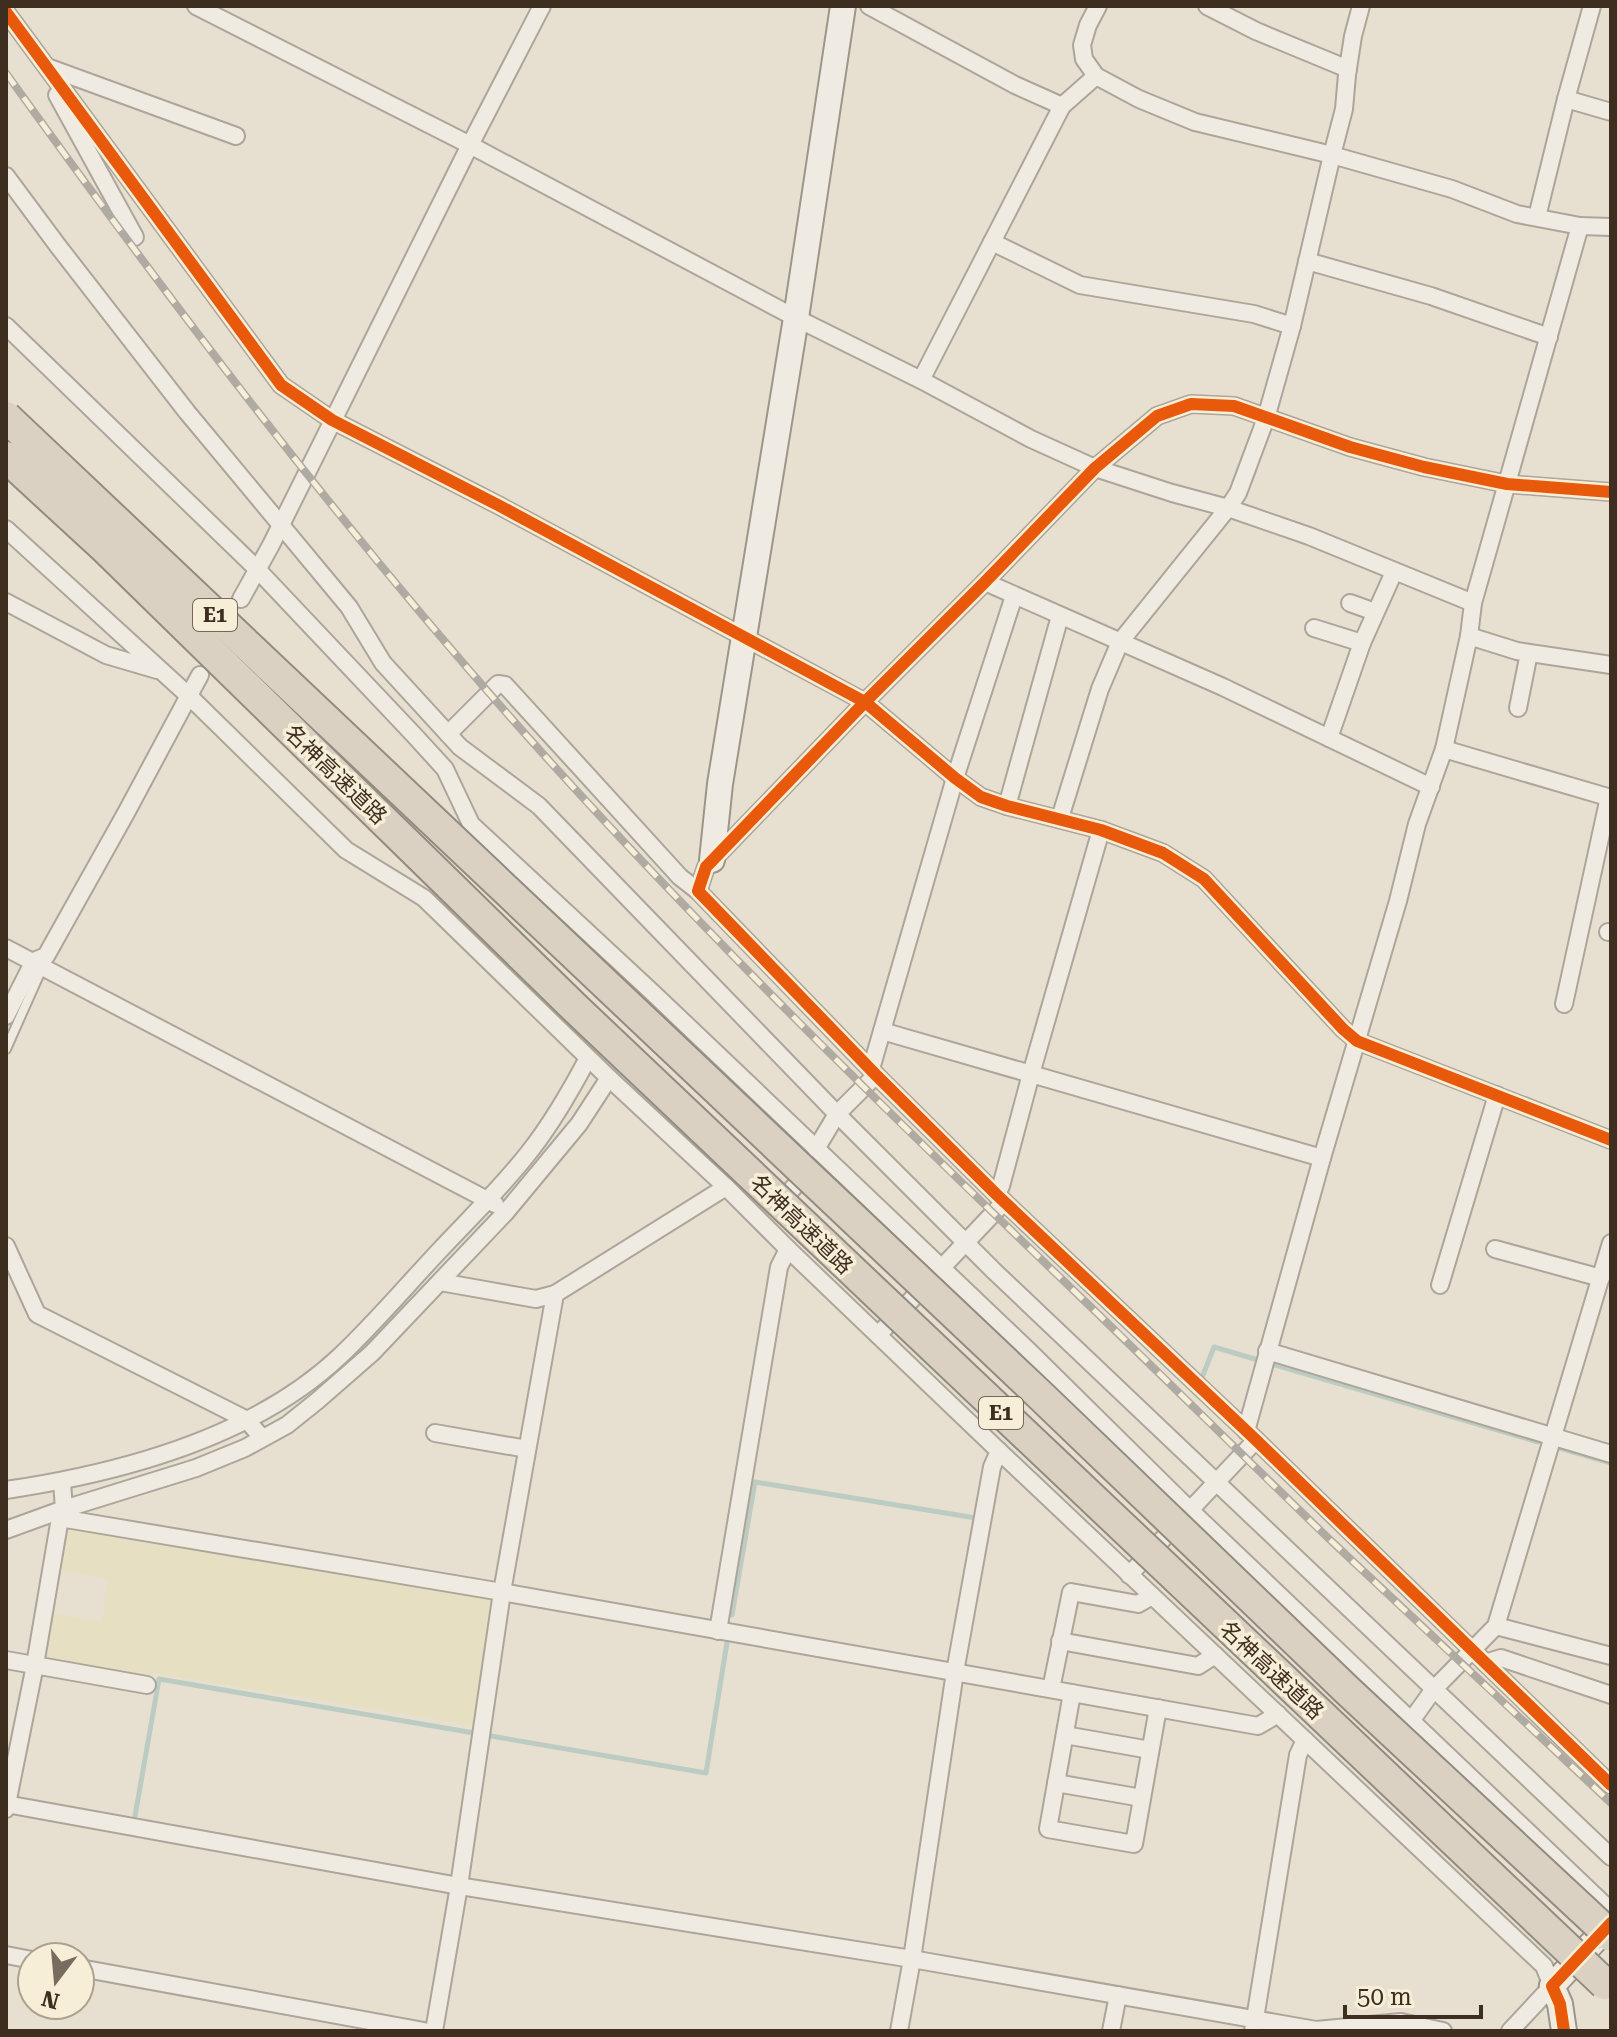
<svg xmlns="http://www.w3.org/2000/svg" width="1617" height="2037" font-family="'Roboto Serif','Noto Sans JP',serif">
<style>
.farmland{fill:#e6dfc2}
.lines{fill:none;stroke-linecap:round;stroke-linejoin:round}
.stream{stroke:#bcccc2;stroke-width:5}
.lane-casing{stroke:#ada599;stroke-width:12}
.street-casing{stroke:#ada599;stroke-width:20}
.secondary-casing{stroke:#9c958a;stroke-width:28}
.lane{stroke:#efebe3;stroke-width:8}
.street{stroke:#efebe3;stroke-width:16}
.secondary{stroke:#efebe3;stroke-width:24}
.rail-casing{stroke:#afaaa2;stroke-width:8}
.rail{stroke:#f7eed8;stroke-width:5;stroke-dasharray:15;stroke-linecap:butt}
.highway-bridge-casing{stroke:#928b80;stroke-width:34;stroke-linecap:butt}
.highway-bridge{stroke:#dad1c2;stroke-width:30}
.cycleway-casing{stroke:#f7eed8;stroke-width:17}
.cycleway{stroke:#e8590c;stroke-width:12}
.labels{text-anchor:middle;stroke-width:7;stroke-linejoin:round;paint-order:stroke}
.shield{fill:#f7eed8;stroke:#756857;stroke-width:2}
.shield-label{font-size:20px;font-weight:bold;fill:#3d2e20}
.street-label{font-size:22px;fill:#3d2e20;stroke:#f7eed8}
</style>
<rect width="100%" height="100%" fill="#e7e0d1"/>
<polygon class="farmland" points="70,1525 493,1598 495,1602 476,1726 153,1673 151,1681 40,1663 49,1613 101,1621 108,1579 56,1569 62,1532"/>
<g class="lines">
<g class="stream">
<polyline points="1272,1364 1538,1442"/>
<polyline points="1203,1375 1214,1347 1258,1360"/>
<polyline points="1556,1447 1611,1463"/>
<polyline points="732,1615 755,1482 976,1518"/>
<polyline points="491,1736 706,1773 728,1636"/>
<polyline points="135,1816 159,1679 474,1733"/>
</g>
<defs>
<polyline id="lane" points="6,1049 43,966"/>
<g id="street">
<polyline points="196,6 470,145 796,318 921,380 1031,439 1095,468 1172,493 1228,508 1309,536 1473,603"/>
<polyline points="869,6 1015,85 1062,106"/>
<polyline points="1098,6 1088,25 1082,45 1084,59 1096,76 1139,99 1195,122 1332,155 1452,189 1517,214 1580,226 1611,227"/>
<polyline points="1207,6 1256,31 1348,69"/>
<polyline points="6,12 281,385 332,420 498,505 865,702 955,778 981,797 1007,806 1101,830 1163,853 1204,879 1343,1029 1357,1041 1611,1140"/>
<polyline points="47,67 236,136"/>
<polyline points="57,95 135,237"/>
<polyline points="1566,99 1611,112"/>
<polyline points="6,176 58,246 187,412 349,607 383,663 460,747 539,806 837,1114 994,1271 1611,1857"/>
<polyline points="1537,217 1566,99 1592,6"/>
<polyline points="992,242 1080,285 1254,314 1292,326"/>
<polyline points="1307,261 1431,296 1549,337"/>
<polyline points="6,326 257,569 414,735 445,769 471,824 652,992 1030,1352 1190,1510 1611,1911"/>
<polyline points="921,380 1062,106 1096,76"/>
<polyline points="1611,492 1507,484 1424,467 1350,447 1234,406 1191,404 1157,416 1095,468 985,582 865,702 706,867 698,891 876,1075 996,1194 1256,1440 1611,1785"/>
<polyline points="6,529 189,696 346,850 424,898 609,1078 726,1187 788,1249 999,1451 1544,1966 1552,1986 1510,2031"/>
<polyline points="985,582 1223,687 1431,787"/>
<polyline points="241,599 271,545 470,145 542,6"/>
<polyline points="6,602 106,655 157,670"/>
<polyline points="1350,603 1375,612"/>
<polyline points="1314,628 1362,643"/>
<polyline points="1469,636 1517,651 1611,665"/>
<polyline points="1518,708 1529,653"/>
<polyline points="448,734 498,684 505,685 680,877 698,891"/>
<polyline points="1329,738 1362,643 1394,572"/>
<polyline points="1444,749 1611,798"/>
<polyline points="1007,806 1060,616"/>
<polyline points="1060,818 1100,689 1120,642 1228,508 1238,493 1266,418 1292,326 1332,155 1344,109 1347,75 1353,36 1361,6"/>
<polyline points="1608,932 1611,932"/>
<polyline points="6,948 495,1204"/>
<polyline points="1564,1004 1609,797"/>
<polyline points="6,1016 34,961 46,956 126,813 200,675"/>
<polyline points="882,1031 1322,1158"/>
<polyline points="871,1069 955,778 1014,596"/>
<polyline points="816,1149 837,1114 876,1075"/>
<polyline points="996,1194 1001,1186 1031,1074 1101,830"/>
<polyline points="775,1207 811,1169"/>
<polyline points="6,1246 37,1314 247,1420 262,1438"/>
<polyline points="1495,1249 1601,1278"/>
<polyline points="440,1282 536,1299 555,1294 726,1187"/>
<polyline points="1440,1285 1497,1095"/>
<polyline points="878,1335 1004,1202"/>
<polyline points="1267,1351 1611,1454"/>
<polyline points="1246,1431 1322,1158 1398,901 1417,824 1444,749 1469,636 1473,603 1580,226"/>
<polyline points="435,1433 527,1449"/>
<path d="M6,1490C121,1473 253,1438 340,1356C375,1323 407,1285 440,1250C470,1218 503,1186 530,1151C553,1122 571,1090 588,1058"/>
<polyline points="60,1518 502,1592 1258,1726 1278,1714"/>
<polyline points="6,1530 64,1509 196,1468 245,1448 287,1425 317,1401 372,1353 506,1212 579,1124 609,1078"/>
<polyline points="1129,1575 1256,1440"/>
<polyline points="1496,1626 1611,1656"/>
<polyline points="718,1631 779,1267 788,1249"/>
<polyline points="1060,1641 1198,1666 1215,1655"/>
<polyline points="6,1660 147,1685"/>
<polyline points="1485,1663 1501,1658 1611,1695"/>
<polyline points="1051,1689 1071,1592 1138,1604 1152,1596"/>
<polyline points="1072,1693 1048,1829 1134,1844 1158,1708"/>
<polyline points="1411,1721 1434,1689 1496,1626 1611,1243"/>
<polyline points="1065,1735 1150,1750"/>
<polyline points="1056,1783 1142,1798"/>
<polyline points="6,1804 459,1886 912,1959 1316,2030 1401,2022 1443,2031"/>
<polyline points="6,1809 35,1665 60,1518 64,1509 62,1482"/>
<polyline points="6,1955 32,1960"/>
<polyline points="80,1968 424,2031"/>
<polyline points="434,2031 459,1886 502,1592 555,1294"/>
<polyline points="899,2031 912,1959 955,1672 992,1467 999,1451"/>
<polyline points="1111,2031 1118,1995"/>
<polyline points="1253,2031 1298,1755 1305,1740"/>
</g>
<g id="secondary">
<polyline points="712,860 720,784 796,318 843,6"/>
<polyline points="1564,2031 1560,2004 1552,1986 1611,1923"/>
</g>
</defs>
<use href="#lane" class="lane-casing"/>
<use href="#street" class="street-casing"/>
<use href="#secondary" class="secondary-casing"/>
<use href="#lane" class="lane"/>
<use href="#street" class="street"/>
<use href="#secondary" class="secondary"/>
<defs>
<path id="rail" d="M6,73C165,295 330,513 511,718C695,926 895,1119 1095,1311C1172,1385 1248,1461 1325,1535C1420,1625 1516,1714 1611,1803"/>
</defs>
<use href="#rail" class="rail-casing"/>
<use href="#rail" class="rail"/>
<defs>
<g id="highway-bridge">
<polyline points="6,417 1040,1395 1348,1691 1611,1936"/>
<polyline points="6,457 106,549 573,1006 1605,1984"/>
</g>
</defs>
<use href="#highway-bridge" class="highway-bridge-casing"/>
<use href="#highway-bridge" class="highway-bridge"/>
<defs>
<g id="cycleway">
<polyline points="6,12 281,385 332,420 498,505 865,702 955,778 981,797 1007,806 1101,830 1163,853 1204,879 1343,1029 1357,1041 1611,1140"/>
<polyline points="1611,492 1507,484 1424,467 1350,447 1234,406 1191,404 1157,416 1095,468 985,582 865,702 706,867 698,891 876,1075 996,1194 1256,1440 1611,1785"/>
<polyline points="1564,2031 1560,2004 1552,1986 1611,1923"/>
</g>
</defs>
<use href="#cycleway" class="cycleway-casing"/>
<use href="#cycleway" class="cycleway"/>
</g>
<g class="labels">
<g class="shield">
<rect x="193" y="599" width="44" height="32" rx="6"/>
<rect x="979" y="1397" width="44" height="32" rx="6"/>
</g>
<g class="shield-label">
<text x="215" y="622">E1</text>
<text x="1001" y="1420">E1</text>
</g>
<g class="street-label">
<text transform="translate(336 774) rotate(44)" y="8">名神高速道路</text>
<text transform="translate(802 1224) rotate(44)" y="8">名神高速道路</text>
<text transform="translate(1272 1670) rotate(43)" y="8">名神高速道路</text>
</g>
</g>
<rect width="1617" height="2037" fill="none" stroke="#3d2e20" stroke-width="16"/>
<g transform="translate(56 1981) rotate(196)"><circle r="38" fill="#f7eed8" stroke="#ada18e" stroke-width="2"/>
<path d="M0-6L14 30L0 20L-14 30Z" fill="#786c5e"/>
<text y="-12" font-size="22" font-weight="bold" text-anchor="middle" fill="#3d2e20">N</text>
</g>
<path d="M1345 2005v12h136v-12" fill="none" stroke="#3d2e20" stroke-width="4"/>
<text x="1357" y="2005" font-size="24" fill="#3d2e20" stroke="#f7eed8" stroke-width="6" paint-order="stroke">50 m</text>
</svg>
